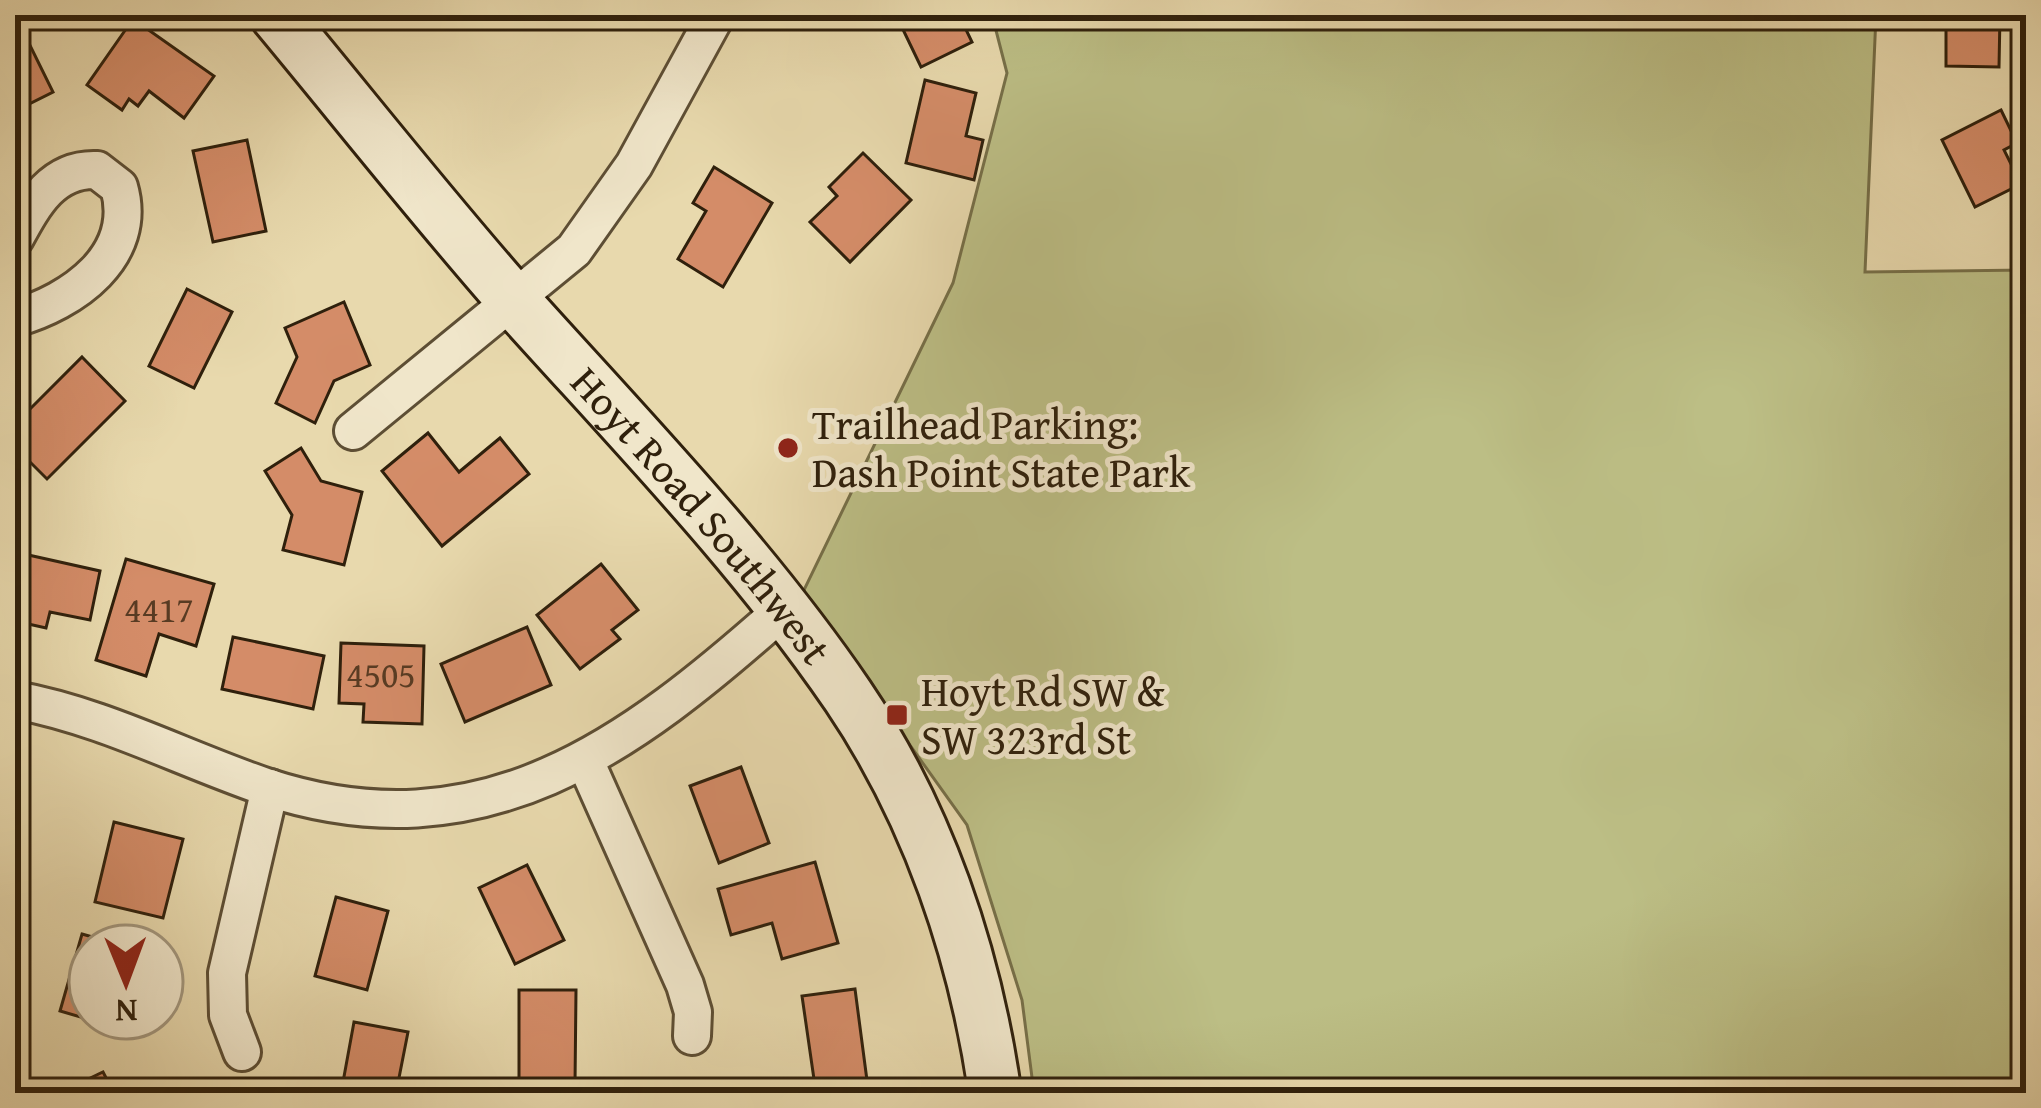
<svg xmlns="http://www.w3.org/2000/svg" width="2041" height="1108" font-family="'Gentium Book Plus',serif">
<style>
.green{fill:#bcbe85;stroke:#766f48;stroke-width:3}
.building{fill:#d48c68;stroke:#2f200c;stroke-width:3}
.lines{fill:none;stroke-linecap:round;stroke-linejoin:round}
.street-casing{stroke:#5d4e34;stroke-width:42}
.secondary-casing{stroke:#2f200c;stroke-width:57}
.street{stroke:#f0e6ca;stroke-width:36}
.secondary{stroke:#f0e6ca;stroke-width:51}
.poi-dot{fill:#8f2418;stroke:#f0e6ca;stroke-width:4.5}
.labels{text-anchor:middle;stroke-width:10;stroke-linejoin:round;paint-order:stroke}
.number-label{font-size:36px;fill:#583b23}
.poi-label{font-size:42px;fill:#2f200c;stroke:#f0e6ca;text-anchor:start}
.street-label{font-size:42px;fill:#2f200c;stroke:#f0e6ca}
</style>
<rect width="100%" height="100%" fill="#e8d9ad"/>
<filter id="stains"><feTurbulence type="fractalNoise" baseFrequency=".00167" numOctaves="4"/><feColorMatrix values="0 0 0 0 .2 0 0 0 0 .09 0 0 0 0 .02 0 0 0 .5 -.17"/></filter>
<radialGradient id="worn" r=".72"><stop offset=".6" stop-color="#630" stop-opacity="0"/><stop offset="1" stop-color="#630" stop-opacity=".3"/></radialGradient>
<polygon class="green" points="992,15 1876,15 1865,272 2026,270 2026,1093 1034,1093 1022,1000 967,825 802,594 953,283 1007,73"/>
<g class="building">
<polygon points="15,15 53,92 15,111"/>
<polygon points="896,15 959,15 972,42 921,67"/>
<polygon points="1946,15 2000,15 1999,67 1946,66"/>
<polygon points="133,19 214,76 184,118 149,91 138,106 129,99 122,110 87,85"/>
<polygon points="925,80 976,93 966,136 983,140 974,180 906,163"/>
<polygon points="2001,110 2017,143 2004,150 2021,184 1975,207 1942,140"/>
<polygon points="247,140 266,231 213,242 193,151"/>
<polygon points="863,153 911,200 850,262 810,222 837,196 829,187"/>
<polygon points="714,167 772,203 723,287 678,259 706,211 693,203"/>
<polygon points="187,289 232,312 194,388 149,366"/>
<polygon points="344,302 370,365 334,381 315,423 276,403 297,357 285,328"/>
<polygon points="82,357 125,401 47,479 15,447 15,424"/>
<polygon points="428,433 459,472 500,438 529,474 442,546 382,471"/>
<polygon points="301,448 321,481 362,492 344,565 283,550 292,515 265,471"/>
<polygon points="15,552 100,571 90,620 50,612 46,628 15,621"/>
<polygon points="126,559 214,584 196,646 159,634 146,676 96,660"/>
<polygon points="601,564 638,610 612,630 620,639 580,669 537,615"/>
<polygon points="527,627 551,685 465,722 441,664"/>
<polygon points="233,637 324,656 313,709 222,689"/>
<polygon points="341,643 424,646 422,724 363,722 364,704 339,703"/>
<polygon points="741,767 769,843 719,863 690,786"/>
<polygon points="114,822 183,839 163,918 95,902"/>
<polygon points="815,862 838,943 782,959 772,923 731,935 718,889"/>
<polygon points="527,865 564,940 515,964 479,888"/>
<polygon points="336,897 388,911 367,990 315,976"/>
<polygon points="82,934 124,946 90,946 90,1018 136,1018 132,1032 60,1011"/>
<polygon points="855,989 868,1088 816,1093 802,996"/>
<polygon points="519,990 576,990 575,1085 519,1084"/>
<polygon points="354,1022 408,1032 396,1093 341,1093"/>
<polygon points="103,1072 114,1093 59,1093"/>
</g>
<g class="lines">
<defs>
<g id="street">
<path d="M15,238C34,203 53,168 97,170L119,187C139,256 72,302 15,318"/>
<polyline points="353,431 574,250 634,165 716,15"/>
<path d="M15,700C103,716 181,758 266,787C483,858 630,746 783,610"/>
<polyline points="586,763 685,985 693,1012 692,1036"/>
<polyline points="242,1052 228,1015 227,973 270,788"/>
</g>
<g id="secondary">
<path id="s1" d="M276,15C355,110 432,208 514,301C628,428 752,555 848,696C928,814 975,953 995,1093"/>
</g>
</defs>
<use href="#street" class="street-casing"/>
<use href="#secondary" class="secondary-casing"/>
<use href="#street" class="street"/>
<use href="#secondary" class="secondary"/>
</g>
<g class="poi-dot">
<circle cx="788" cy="448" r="12"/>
<rect x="885" y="703" width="24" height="24" rx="6"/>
</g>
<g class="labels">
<g class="number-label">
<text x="159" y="622">4417</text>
<text x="381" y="687">4505</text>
</g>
<g class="poi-label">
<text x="812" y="439">Trailhead Parking:<tspan x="812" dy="48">Dash Point State Park</tspan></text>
<text x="921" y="706">Hoyt Rd SW &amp;<tspan x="921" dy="48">SW 323rd St</tspan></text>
</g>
<g class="street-label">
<text dy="15" stroke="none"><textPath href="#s1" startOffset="657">Hoyt Road Southwest</textPath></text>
</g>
</g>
<rect width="2041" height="1108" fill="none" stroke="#e8d9ad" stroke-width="60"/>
<rect x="18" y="18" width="2005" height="1072" fill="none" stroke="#2f200c" stroke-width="6"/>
<rect x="30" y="30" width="1981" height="1048" fill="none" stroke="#2f200c" stroke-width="3"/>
<g transform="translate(126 982) rotate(179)"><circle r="57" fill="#f0e6ca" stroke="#a3977e" stroke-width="3"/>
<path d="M0-9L21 45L0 30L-21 45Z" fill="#8f2418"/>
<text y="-18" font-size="33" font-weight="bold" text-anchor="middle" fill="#2f200c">N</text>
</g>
<rect width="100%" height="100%" filter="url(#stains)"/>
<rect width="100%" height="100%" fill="url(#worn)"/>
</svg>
